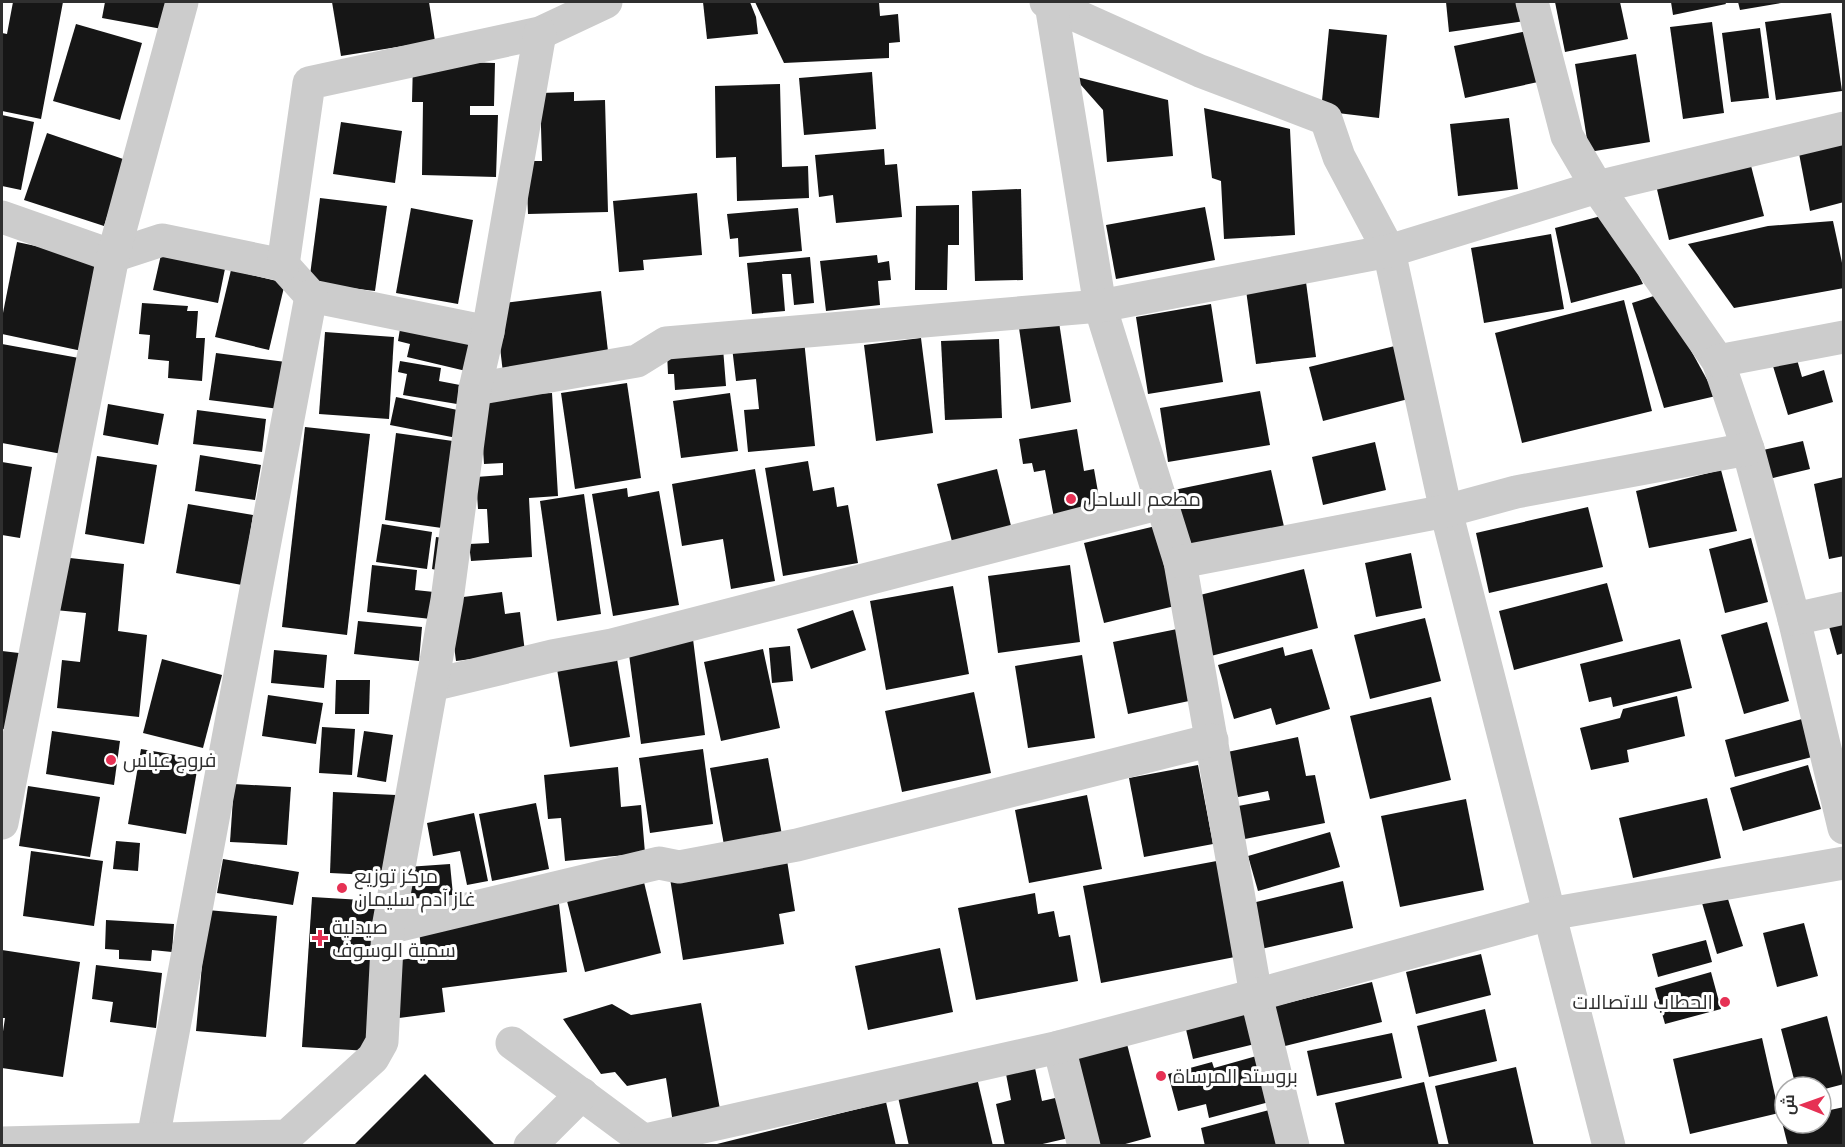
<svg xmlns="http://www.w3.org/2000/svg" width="1845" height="1147" font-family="'Golos Text',Cairo,sans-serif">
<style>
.building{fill:#161616}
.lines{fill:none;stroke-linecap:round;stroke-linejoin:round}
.street{stroke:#ccc;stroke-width:33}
.poi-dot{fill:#e63154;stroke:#fff;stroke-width:2}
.labels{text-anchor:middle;stroke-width:6;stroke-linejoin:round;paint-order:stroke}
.poi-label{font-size:20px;fill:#2f2f2f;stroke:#fff;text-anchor:start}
</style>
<rect width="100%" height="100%" fill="#fff"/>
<g class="building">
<polygon points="13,2 63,2 41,119 2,111 2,33 7,34"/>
<polygon points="105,2 168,2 162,29 102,18"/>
<polygon points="332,2 429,2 435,41 341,56"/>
<polygon points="703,2 750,2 756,17 758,34 707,39"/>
<polygon points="755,2 879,2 880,16 898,14 900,42 889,43 889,58 784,63"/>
<polygon points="1446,2 1521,2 1525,21 1449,32"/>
<polygon points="1555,2 1620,2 1628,39 1565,52"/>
<polygon points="1671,2 1725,2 1726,4 1673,15"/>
<polygon points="1738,2 1781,2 1781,3 1740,10"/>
<polygon points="1831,13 1842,91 1776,100 1765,22"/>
<polygon points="1712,22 1724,113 1683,119 1670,27"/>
<polygon points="76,24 142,43 120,120 53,101"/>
<polygon points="1760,28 1769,98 1731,102 1722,33"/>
<polygon points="1329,29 1387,35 1379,118 1321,111"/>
<polygon points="1527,31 1538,82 1465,98 1454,46"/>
<polygon points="1636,54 1650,142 1589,152 1575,64"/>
<polygon points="413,61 495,63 494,106 470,106 470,115 498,115 496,177 422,175 423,102 412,102"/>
<polygon points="872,72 876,129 804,135 799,78"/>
<polygon points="1073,76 1168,100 1173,156 1107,162 1103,110"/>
<polygon points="780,84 782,167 808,166 809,198 737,201 736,157 716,158 715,86"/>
<polygon points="574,92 574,101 605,100 608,212 528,214 526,161 542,161 540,93"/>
<polygon points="1204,108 1290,129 1295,235 1224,239 1221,181 1212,178"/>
<polygon points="2,115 34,122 21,190 2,186"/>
<polygon points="1509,118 1518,189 1458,196 1450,124"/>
<polygon points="341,122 402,131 395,183 333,174"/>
<polygon points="47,133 126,160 104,226 24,200"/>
<polygon points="1844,133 1844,202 1810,211 1797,143"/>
<polygon points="884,149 885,165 897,164 902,217 836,223 833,195 819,197 815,155"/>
<polygon points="1749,158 1764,216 1669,240 1655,181"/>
<polygon points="1021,189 1023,280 975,281 972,191"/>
<polygon points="697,193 702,255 643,260 644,270 619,272 613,201"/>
<polygon points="320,198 387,206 375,291 309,283"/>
<polygon points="959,205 959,245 948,245 947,290 915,290 916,206"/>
<polygon points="1205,207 1215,260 1116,279 1106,225"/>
<polygon points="411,208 473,220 458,304 396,293"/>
<polygon points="798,208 802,251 739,257 738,238 730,239 727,214"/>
<polygon points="1609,214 1643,284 1571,303 1555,228"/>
<polygon points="1833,221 1844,272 1844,288 1734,308 1688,244 1768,226"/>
<polygon points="1551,234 1564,309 1484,323 1471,248"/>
<polygon points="17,242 101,260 82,351 2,334 2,318"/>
<polygon points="163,246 227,259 218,303 153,290"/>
<polygon points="877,255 878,263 889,261 891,280 878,281 880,305 826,311 820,261"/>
<polygon points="810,257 814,303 794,305 791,274 782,274 785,311 752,314 747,263"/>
<polygon points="231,270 285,283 269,350 215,337"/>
<polygon points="1306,282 1316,357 1256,364 1246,290"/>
<polygon points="601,291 609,360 503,373 495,304"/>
<polygon points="1660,294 1716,396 1664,408 1632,303"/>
<polygon points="1624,300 1652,411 1522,443 1495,333"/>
<polygon points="142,303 188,306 187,311 198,311 196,338 205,338 202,381 168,378 169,361 148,359 150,335 139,334"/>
<polygon points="1211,304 1223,382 1148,394 1136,317"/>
<polygon points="1059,322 1071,402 1031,409 1019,328"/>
<polygon points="401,323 474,340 466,371 407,357 410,344 398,341"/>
<polygon points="325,332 394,337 389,419 319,414"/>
<polygon points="921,338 933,433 876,441 864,345"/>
<polygon points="999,339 1002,418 945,420 941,341"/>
<polygon points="804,340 815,446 748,452 744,410 759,409 756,379 736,381 732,347"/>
<polygon points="2,344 79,358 62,454 2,443"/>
<polygon points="1403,344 1416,397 1323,421 1309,367"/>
<polygon points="723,348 726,386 675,390 674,374 668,374 667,353"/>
<polygon points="216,353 286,362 279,409 209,400"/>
<polygon points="1796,356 1802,377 1824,370 1833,402 1788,415 1772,363"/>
<polygon points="400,361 441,368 439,381 460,385 457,404 403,395 407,374 398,372"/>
<polygon points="627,383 641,478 575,489 561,393"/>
<polygon points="1260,391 1270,445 1168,462 1160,408"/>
<polygon points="552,393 558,496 529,498 532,557 471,561 469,544 489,543 487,509 478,509 476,477 503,475 503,463 484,464 480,397"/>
<polygon points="730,393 738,451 681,458 673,401"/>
<polygon points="396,397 467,412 462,439 390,425"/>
<polygon points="108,404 164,414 158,445 103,435"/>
<polygon points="197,410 266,419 262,452 193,444"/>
<polygon points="305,427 370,434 347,635 282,627"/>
<polygon points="1077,429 1084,471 1094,469 1102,515 1055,523 1045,470 1034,472 1032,463 1023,464 1019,439"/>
<polygon points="396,433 460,442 449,529 385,520"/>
<polygon points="1803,441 1810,469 1769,479 1763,450"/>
<polygon points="1375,442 1386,490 1323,505 1312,457"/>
<polygon points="200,455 261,465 255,500 195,491"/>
<polygon points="97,456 157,465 144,544 85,534"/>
<polygon points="808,461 813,491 834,487 837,507 848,505 858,563 783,576 765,468"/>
<polygon points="2,462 32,467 20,538 2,535"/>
<polygon points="755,469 775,581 731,589 723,539 682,546 672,484"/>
<polygon points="997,469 1014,538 955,553 937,484"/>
<polygon points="1271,470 1285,531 1187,552 1174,490"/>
<polygon points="1721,470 1737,531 1649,548 1636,491"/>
<polygon points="1844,477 1844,556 1829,559 1814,484"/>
<polygon points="627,488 628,497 659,491 679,605 613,616 592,494"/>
<polygon points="584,494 601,614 557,621 540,501"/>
<polygon points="188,504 253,515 242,585 176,573"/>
<polygon points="1588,507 1603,567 1489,593 1476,533"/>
<polygon points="382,524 432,532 427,569 376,562"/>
<polygon points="1160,525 1179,605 1104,623 1084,543"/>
<polygon points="436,537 450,539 445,572 432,569"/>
<polygon points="1751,538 1768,602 1725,613 1709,549"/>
<polygon points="1411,553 1422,608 1376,617 1365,563"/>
<polygon points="61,557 124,564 118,631 147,635 139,717 57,708 62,660 80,662 86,613 55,610"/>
<polygon points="372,565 417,570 415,590 434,592 431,619 367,612"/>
<polygon points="1070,565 1080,642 998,653 988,576"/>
<polygon points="1304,569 1318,628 1211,656 1196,596"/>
<polygon points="1607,583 1623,641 1514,670 1499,611"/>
<polygon points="953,586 969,674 886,690 870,601"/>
<polygon points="502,592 505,614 520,612 525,652 456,661 448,599"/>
<polygon points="853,610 866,650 811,669 797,629"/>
<polygon points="1425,618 1441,681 1370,699 1354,635"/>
<polygon points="1844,619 1844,653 1837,655 1828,623"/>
<polygon points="358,621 422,627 419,661 354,654"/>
<polygon points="1767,622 1789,701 1744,714 1721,635"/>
<polygon points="1187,627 1203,698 1128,714 1113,642"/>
<polygon points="693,639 705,735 641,744 628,647"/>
<polygon points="1680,639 1692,688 1613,707 1611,697 1589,702 1580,664"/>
<polygon points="790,646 793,681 772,683 769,648"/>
<polygon points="1283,647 1285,656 1312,649 1330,709 1276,725 1271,708 1234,719 1218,665"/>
<polygon points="763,649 780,728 721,741 704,662"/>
<polygon points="274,650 327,655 324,688 271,683"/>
<polygon points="2,651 19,653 10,730 2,729"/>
<polygon points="616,653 630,737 570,747 556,663"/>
<polygon points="1082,655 1095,738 1028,748 1015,666"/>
<polygon points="162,659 222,675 203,748 143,733"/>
<polygon points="336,680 370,680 369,714 335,714"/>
<polygon points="974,692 991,773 902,792 885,711"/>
<polygon points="268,695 323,703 316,744 262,736"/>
<polygon points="1677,696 1685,736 1627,750 1629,762 1591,770 1580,728 1620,718 1623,709"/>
<polygon points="1431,697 1451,780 1370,799 1350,716"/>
<polygon points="1802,719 1812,757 1735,777 1725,740"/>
<polygon points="322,727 355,729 352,775 319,773"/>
<polygon points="52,731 120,741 114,785 46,774"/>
<polygon points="364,731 393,735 386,782 357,777"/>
<polygon points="1298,737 1306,776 1315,775 1325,823 1240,840 1233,807 1270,800 1268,791 1238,797 1218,754"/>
<polygon points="141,749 199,759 186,834 128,824"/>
<polygon points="703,749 713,824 650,833 639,758"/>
<polygon points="768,758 782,835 724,845 710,768"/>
<polygon points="1198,765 1213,844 1144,857 1129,778"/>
<polygon points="1808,765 1821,809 1743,831 1730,788"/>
<polygon points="618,767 621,807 641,805 645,853 565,861 561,818 548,819 544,775"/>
<polygon points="234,784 291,787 287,845 230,842"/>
<polygon points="28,786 100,797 90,857 19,846"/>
<polygon points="333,792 396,795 391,876 330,873"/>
<polygon points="1087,795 1102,869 1029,883 1015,810"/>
<polygon points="1707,798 1721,858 1633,878 1619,818"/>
<polygon points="1466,799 1484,890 1400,907 1381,816"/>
<polygon points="536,803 549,869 492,881 479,814"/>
<polygon points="474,813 488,881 467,885 460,851 433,856 427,823"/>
<polygon points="1330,832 1340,867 1258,891 1248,856"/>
<polygon points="116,841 140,843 138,871 113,869"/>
<polygon points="31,851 103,861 94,926 23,916"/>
<polygon points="786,854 795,911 779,914 784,944 683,960 669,872"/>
<polygon points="223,859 299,872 293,905 217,893"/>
<polygon points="1222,860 1240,956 1101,983 1083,886"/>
<polygon points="450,864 453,895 410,899 407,867"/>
<polygon points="643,878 661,953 585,972 566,897"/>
<polygon points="1343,881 1353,928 1261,949 1252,903"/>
<polygon points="1035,893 1038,914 1054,911 1059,937 1070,935 1078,981 976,1000 958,908"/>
<polygon points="1727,896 1743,946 1717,954 1702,903"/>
<polygon points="312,897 379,901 369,1051 302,1047"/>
<polygon points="559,904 567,972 442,988 445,1012 399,1018 392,961 422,957 418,922"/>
<polygon points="207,910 277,916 266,1037 196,1031"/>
<polygon points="106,920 174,924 172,952 152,950 151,961 119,959 119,950 105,949"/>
<polygon points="1804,923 1818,976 1777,987 1763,933"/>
<polygon points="1706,940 1712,962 1658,977 1652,954"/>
<polygon points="940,948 953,1012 868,1030 855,966"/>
<polygon points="2,950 80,962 63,1077 2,1068 2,1038 5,1018 2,1018"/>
<polygon points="1481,954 1491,995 1416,1014 1406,972"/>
<polygon points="96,965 162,973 156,1028 110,1022 113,1002 92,999"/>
<polygon points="1711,972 1721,1009 1665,1024 1655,988"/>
<polygon points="1372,982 1382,1022 1281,1047 1271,1007"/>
<polygon points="701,1003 721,1115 673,1123 666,1078 627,1086 615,1072 601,1074 563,1019 612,1004 631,1015"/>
<polygon points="1249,1005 1259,1043 1193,1059 1184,1021"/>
<polygon points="1485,1009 1497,1061 1429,1077 1417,1026"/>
<polygon points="1827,1016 1844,1084 1821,1090 1821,1087 1796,1087 1781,1029"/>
<polygon points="1392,1033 1402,1078 1317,1096 1307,1051"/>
<polygon points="1762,1038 1779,1113 1690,1134 1673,1059"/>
<polygon points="1127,1044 1151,1137 1118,1146 1098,1146 1076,1057"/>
<polygon points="1260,1055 1273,1101 1209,1118 1206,1104 1178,1111 1168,1074 1212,1062 1214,1068"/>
<polygon points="1516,1067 1534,1146 1449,1146 1435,1086"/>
<polygon points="1035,1068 1042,1101 1064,1096 1073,1137 1034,1146 1005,1146 996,1104 1011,1100 1006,1074"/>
<polygon points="425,1074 496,1146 353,1146"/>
<polygon points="977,1078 993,1146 909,1146 898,1097"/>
<polygon points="1424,1082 1439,1146 1345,1146 1335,1103"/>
<polygon points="886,1102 896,1146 713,1146 713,1145"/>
<polygon points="1844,1107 1844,1146 1788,1146 1782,1122 1821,1123 1821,1112"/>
<polygon points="1273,1109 1283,1146 1205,1146 1201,1128"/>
</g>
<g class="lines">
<g class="street">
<polyline points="1046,2 1200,71 1326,119 1339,157 1389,251 1446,511 1609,1146"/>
<polyline points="1532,2 1567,136 1597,187 1718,361 1748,449 1794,619 1844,828"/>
<polyline points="1051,4 1100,306 1180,562 1256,995 1293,1146"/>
<polyline points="2,217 113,256 162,240 283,265 311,296 488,332"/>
<polyline points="283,265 309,83 540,33 606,2"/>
<polyline points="1718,361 1844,337"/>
<polyline points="475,389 637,361 666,343 1100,306 1389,251 1597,187 1844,128"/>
<polyline points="1180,562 1446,511 1516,492 1748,449"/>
<polyline points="1794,619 1844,608"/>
<polyline points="432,685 552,656 612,645 1161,503"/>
<polyline points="2,823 113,256 182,2"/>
<polyline points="388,928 659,863 679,867 797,845 1212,740"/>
<polyline points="512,1043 651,1146"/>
<polyline points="1059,1047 1084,1146"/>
<polyline points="153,1139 311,296"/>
<polyline points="645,1140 1059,1047 1256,995 1549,914 1844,863"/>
<polyline points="2,1143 287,1136 373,1058 382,1042 388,928 447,600 475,389 488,332 540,33"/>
<polyline points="530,1146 582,1094"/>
</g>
</g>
<g class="poi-dot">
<circle cx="1071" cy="499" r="6"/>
<circle cx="111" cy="760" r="6"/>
<circle cx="342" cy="888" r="6"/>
<path d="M317 929h6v6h6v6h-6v6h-6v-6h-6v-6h6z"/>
<circle cx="1725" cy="1002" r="6"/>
<circle cx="1161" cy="1076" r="6"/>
</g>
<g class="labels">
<g class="poi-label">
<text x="1083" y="506">مطعم الساحل</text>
<text x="123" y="767">فروج عباس</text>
<text x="354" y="883">مركز توزيع<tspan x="354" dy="23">غاز آدم سليمان</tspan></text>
<text x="332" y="934">صيدلية<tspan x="332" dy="23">سمية الوسوف</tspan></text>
<text x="1713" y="1009" text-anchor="end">الحطاب للاتصالات</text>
<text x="1173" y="1083">بروستد المرساة</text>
</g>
</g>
<rect width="1845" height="1147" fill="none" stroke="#2f2f2f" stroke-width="6"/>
<g transform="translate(1803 1105) rotate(271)"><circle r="28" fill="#ffffff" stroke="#acacac" stroke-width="1.5"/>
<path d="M0-4.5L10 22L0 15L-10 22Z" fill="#e63154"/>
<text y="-9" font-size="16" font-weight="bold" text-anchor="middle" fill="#2f2f2f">ش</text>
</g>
</svg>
